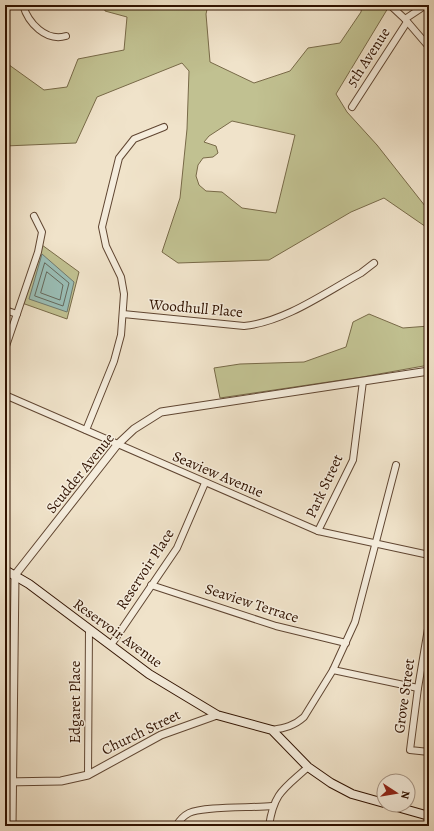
<svg xmlns="http://www.w3.org/2000/svg" width="434" height="831" font-family="Alegreya,serif">
<style>
.green{fill:#c1c191;stroke:#786a48;fill-rule:evenodd}
.water{fill:#9abeb6;stroke:#70796d}
.lines{fill:none;stroke-linecap:round;stroke-linejoin:round}
.shore{stroke:#65685b;stroke-width:1}
.minor-casing{stroke:#604632;stroke-width:8}
.tertiary-casing{stroke:#604632;stroke-width:9}
.secondary-casing{stroke:#301200;stroke-width:10}
.minor{stroke:#f5eddd;stroke-width:6}
.tertiary{stroke:#f5eddd;stroke-width:7}
.secondary{stroke:#f5eddd;stroke-width:8}
.labels{text-anchor:middle;stroke-width:3;stroke-linejoin:round;paint-order:stroke}
.street-label{font-size:15px;fill:#301200;stroke:#f5eddd}
</style>
<rect width="100%" height="100%" fill="#f0e3ca"/>
<filter id="stains"><feTurbulence type="fractalNoise" baseFrequency=".005" numOctaves="4"/><feColorMatrix values="0 0 0 0 .2 0 0 0 0 .09 0 0 0 0 .02 0 0 0 .5 -.17"/></filter>
<radialGradient id="worn" r=".72"><stop offset=".6" stop-color="#630" stop-opacity="0"/><stop offset="1" stop-color="#630" stop-opacity=".3"/></radialGradient>
<g class="green">
<path d="M104,5H208L206,14L210,62L254,83L290,71L308,48L340,43L361,12L362,5H383L388,8L336,94L347,112L377,145L429,211V229L384,198L351,212L269,260L178,263L162,252L180,198L187,129L189,71L182,63L97,97L76,143L5,146V62L44,90L67,87L78,59L124,50L127,17L105,11ZM232,121L295,135L276,213L242,208L222,192L206,191L199,185L196,176L198,165L203,158L213,157L218,153L216,146L204,142L209,136Z"/>
<polygon points="42,245 79,272 67,319 22,303"/>
<polygon points="369,314 403,328 429,326 429,365 362,377 220,398 214,368 240,364 304,362 346,347 353,322"/>
</g>
<polygon class="water" points="42,254 74,282 67,312 29,299"/>
<g class="lines">
<g class="shore">
<polygon points="45,263 69,283 63,306 35,296"/>
<polygon points="47,272 63,285 60,300 41,293"/>
</g>
<defs>
<g id="minor">
<path d="M23,5C28,23 46,42 66,36"/>
<polyline points="390,5 405,19 429,47"/>
<polyline points="405,19 426,5"/>
<polyline points="352,107 407,22"/>
<polyline points="5,310 17,314"/>
<path d="M123,314L244,326C285,322 326,292 361,273L374,263"/>
<polyline points="5,349 38,252 42,232 34,216"/>
<polyline points="5,395 318,531 429,555"/>
<polyline points="86,430 114,361 121,335 124,294 121,277 106,246 102,227 119,158 134,139 164,127"/>
<polyline points="318,531 353,460 363,381"/>
<polyline points="151,585 276,626 346,643"/>
<polyline points="429,623 418,688 410,750 429,752"/>
<polyline points="111,645 177,548 205,483"/>
<polyline points="333,670 418,688"/>
<path d="M272,730C285,728 294,726 304,717L333,670L355,622L396,465"/>
<polyline points="88,775 89,629"/>
<path d="M176,826C179,821 183,816 189,813C204,806 252,808 272,806"/>
<path d="M269,826C274,792 284,789 308,767"/>
</g>
<g id="tertiary">
<polyline points="5,782 61,781 88,775 161,735 217,715"/>
<polyline points="12,826 15,575 117,445 134,429 161,412 429,371"/>
</g>
<g id="secondary">
<polyline points="5,570 29,584 149,674 217,715 272,730 308,767 331,783 352,794 384,803"/>
<polyline points="390,805 429,816"/>
</g>
</defs>
<use href="#minor" class="minor-casing"/>
<use href="#tertiary" class="tertiary-casing"/>
<use href="#secondary" class="secondary-casing"/>
<use href="#minor" class="minor"/>
<use href="#tertiary" class="tertiary"/>
<use href="#secondary" class="secondary"/>
</g>
<g class="labels">
<g class="street-label">
<text transform="translate(368 57) rotate(-57)" y="5">5th Avenue</text>
<text transform="translate(196 308) rotate(5)" y="5">Woodhull Place</text>
<text transform="translate(80 473) rotate(-51)" y="5">Scudder Avenue</text>
<text transform="translate(218 474) rotate(23)" y="5">Seaview Avenue</text>
<text transform="translate(324 486) rotate(-65)" y="5">Park Street</text>
<text transform="translate(145 569) rotate(-57)" y="5">Reservoir Place</text>
<text transform="translate(252 603) rotate(18)" y="5">Seaview Terrace</text>
<text transform="translate(118 633) rotate(36)" y="5">Reservoir Avenue</text>
<text transform="translate(404 696) rotate(-82)" y="5">Grove Street</text>
<text transform="translate(75 702) rotate(-90)" y="5">Edgaret Place</text>
<text transform="translate(141 732) rotate(-26)" y="5">Church Street</text>
</g>
</g>
<rect width="434" height="831" fill="none" stroke="#f0e3ca" stroke-width="20"/>
<rect x="6" y="6" width="422" height="819" fill="none" stroke="#301200" stroke-width="2"/>
<rect x="10" y="10" width="414" height="811" fill="none" stroke="#301200"/>
<g transform="translate(396 793) rotate(102)"><circle r="19" fill="#f5eddd" stroke="#a69585"/>
<path d="M0-3L7 15L0 10L-7 15Z" fill="#8f2418"/>
<text y="-6" font-size="11" font-weight="bold" text-anchor="middle" fill="#301200">N</text>
</g>
<rect width="100%" height="100%" filter="url(#stains)"/>
<rect width="100%" height="100%" fill="url(#worn)"/>
</svg>
